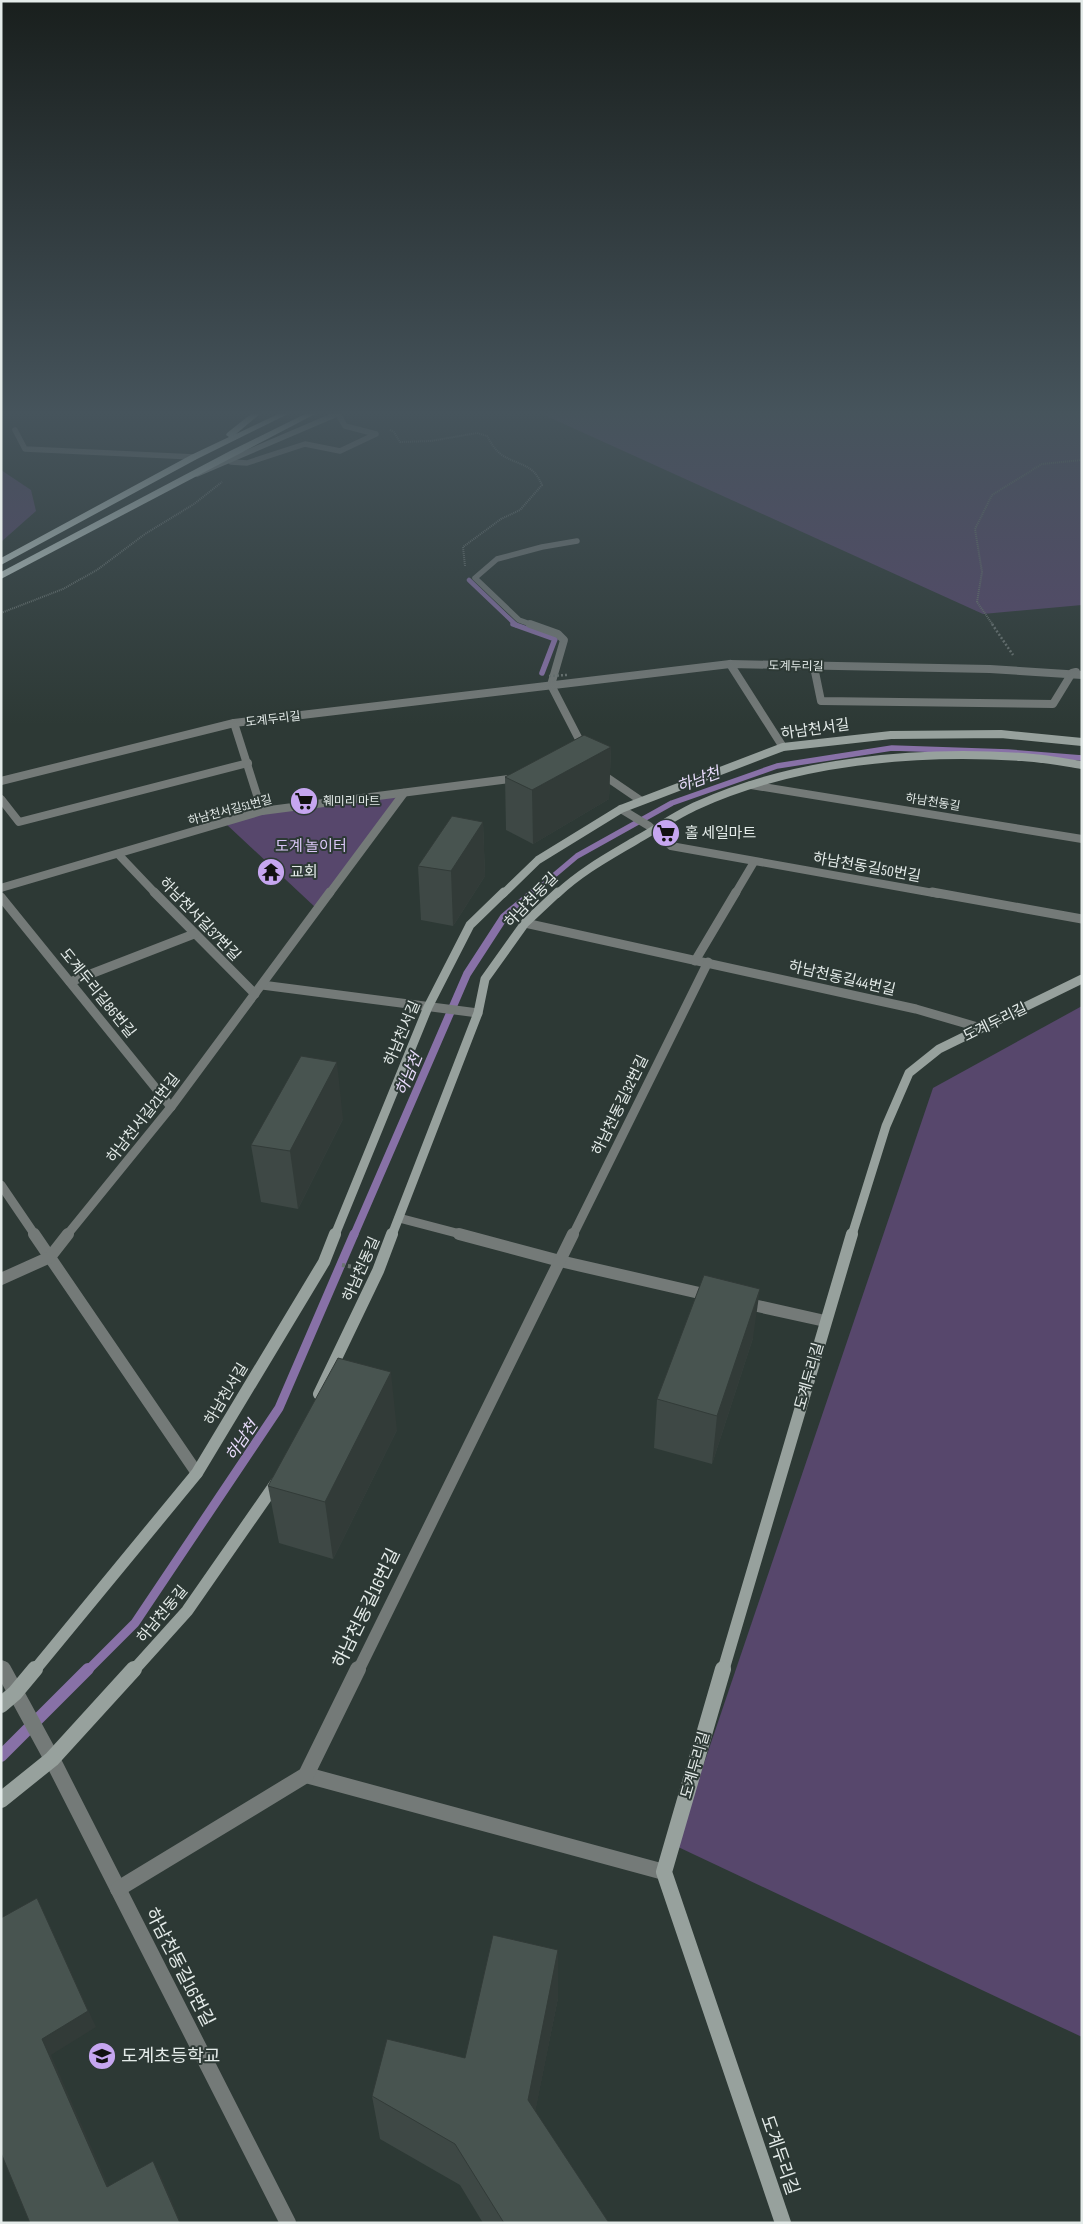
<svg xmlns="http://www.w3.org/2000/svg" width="1083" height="2224" font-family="'Sofia Sans Condensed','Noto Sans KR',sans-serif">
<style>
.green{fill:#57476c}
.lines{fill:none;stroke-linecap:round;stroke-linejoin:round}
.stream-far4{stroke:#8871a7;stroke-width:4.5}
.stream-far3{stroke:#8871a7;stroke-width:5.5}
.stream-far2{stroke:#8871a7;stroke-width:8}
.stream-far1{stroke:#8871a7;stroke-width:9}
.stream{stroke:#8871a7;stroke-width:12}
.path-far2{stroke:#6a7471;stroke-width:2;stroke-dasharray:1 1;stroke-linecap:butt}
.path-far1{stroke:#6a7471;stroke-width:2.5;stroke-dasharray:2 2;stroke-linecap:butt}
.path{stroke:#6a7471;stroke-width:4;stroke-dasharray:3 3;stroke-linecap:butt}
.lane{stroke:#747a78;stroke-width:5.5}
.street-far4{stroke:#747a78;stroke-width:5.5}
.street-far3{stroke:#747a78;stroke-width:8}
.street-far2{stroke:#747a78;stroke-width:9}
.street-far1{stroke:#747a78;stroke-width:12}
.street{stroke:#747a78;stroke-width:16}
.secondary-far4{stroke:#97a19d;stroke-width:5.5}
.secondary-far3{stroke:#97a19d;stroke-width:8}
.secondary-far2{stroke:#97a19d;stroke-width:9}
.secondary-far1{stroke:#97a19d;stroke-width:12}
.secondary{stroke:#97a19d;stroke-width:16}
.highway{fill:#cad9d4;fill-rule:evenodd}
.path-bridge{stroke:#6a7471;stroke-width:2.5;stroke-dasharray:2 2;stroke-linecap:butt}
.wall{fill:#3e4845}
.shaded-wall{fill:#323b38}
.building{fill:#485450;stroke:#323b38}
.labels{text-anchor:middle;stroke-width:4;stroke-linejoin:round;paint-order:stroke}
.far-street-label{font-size:12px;fill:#e4ebe9;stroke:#2d3935}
.far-poi-label{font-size:12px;fill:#e4ebe9;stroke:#2d3935;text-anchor:start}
.street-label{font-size:15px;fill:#e4ebe9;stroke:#2d3935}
.poi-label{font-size:15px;fill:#e4ebe9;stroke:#2d3935;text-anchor:start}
.park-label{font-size:15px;fill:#d9c6f6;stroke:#2d3935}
.water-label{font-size:16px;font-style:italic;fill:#e9dcfc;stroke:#2d3935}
.near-street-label{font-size:18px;fill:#e4ebe9;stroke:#2d3935}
.near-poi-label{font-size:18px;fill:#e4ebe9;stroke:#2d3935;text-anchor:start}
</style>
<rect width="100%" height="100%" fill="#2d3935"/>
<g class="green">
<polygon points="542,414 1082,414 1082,605 983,614"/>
<polygon points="1,470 31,490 36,511 1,542"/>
<polygon points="401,795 316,908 225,823 263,811"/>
<polygon points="1082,1006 1082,2037 676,1846 933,1088"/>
</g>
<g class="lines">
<polyline class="stream-far4" points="469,580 516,625"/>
<g class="stream-far3">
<polyline points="513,624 555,639 542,673"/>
<polyline points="532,894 577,856 672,803 777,766 892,748 1008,752 1082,758"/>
</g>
<polyline class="stream-far2" points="354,1235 467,974 504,917 534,892"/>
<polyline class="stream-far1" points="87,1671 135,1623 279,1408 354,1234"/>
<polyline class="stream" points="1,1756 88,1669"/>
<g class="path-far2">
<path d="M390,430L394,432L400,442L431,441L477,433L487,436C491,443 495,450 502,455C519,466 533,463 542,485L520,510L501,519L463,547L465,566"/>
<polyline points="1,613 63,589 97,570 145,534 194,504 222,482"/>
<polyline points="993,625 977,602 982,572 975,529 992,495 1042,464 1082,460"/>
</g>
<polyline class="path-far1" points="992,624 1013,655"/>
<polyline class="path" points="342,1265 360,1268"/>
<g class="lane">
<polyline points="15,430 25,449 194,457"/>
<polyline points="231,462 247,463 305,444 340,451 376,434 345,426 338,414"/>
</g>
<polyline class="street-far4" points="533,625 519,620 475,578 497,559 542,547 577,541"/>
<g class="street-far3">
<polyline points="530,624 558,634 564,640 551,685 584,749"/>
<polyline points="730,664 783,747"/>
<polyline points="814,667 821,701 1053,704 1072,673 1076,672"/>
<polyline points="234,723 262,811"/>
<polyline points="599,772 640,800"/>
<polyline points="1,781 234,723 730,664 990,669 1082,675"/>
<polyline points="751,785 1082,839"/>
<polyline points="1,799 19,822 248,763"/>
<polyline points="621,809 649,826 671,846 939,894"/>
<polyline points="118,854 156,894"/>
<polyline points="1,888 262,811 517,778"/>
<polyline points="329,894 404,793"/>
<polyline points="735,894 754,862"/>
</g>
<g class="street-far2">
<polyline points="154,892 255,994"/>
<polyline points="932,892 1082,919"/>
<polyline points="1,897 171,1107"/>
<polyline points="525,923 916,1009 981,1028"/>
<polyline points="695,961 736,892"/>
<polyline points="70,982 194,934"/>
<polyline points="262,985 478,1013"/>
<polyline points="1,1185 35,1235"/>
<polyline points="399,1218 464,1235"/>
<polyline points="67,1235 171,1107 330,892"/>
<polyline points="573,1235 708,962"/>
</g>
<g class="street-far1">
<polyline points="34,1234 197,1473"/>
<polyline points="459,1234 560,1261 708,1295"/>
<polyline points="1,1279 50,1257 68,1234"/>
<polyline points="744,1303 825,1321"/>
<polyline points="1,1666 3,1671"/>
<polyline points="358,1671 573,1234"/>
</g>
<g class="street">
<polyline points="3,1669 52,1759 288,2223"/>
<polyline points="306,1775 664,1872"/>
<polyline points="118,1889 306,1775 358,1669"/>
</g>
<polyline class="secondary-far4" points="197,474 337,414"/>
<g class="secondary-far3">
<polyline points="503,894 538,860 621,809 783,747 891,735 1001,734 1082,742"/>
<path d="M557,894C583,870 608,857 638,839C658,828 677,814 698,805C795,761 916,750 1022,757C1042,758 1062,762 1082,765"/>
</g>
<g class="secondary-far2">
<polyline points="335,1235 428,1007 470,925 504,892"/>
<polyline points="392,1235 478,1013 485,979 525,923 558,892"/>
<polyline points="852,1235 886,1126 909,1073 939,1049 1082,979"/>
</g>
<g class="secondary-far1">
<polyline points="319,1394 378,1271 392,1234"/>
<polyline points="34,1671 197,1473 324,1262 335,1234"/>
<polyline points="133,1671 187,1611 276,1483"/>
<polyline points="723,1671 852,1234"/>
</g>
<g class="secondary">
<polyline points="723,1669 664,1872 783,2223"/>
<polyline points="1,1705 15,1693 35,1669"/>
<polyline points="1,1800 52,1759 134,1669"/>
</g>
<g class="highway">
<polygon points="251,414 260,414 236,434 278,414 288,414 197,459 1,565 1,558 191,455 229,437 226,435 227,433"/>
<polygon points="305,414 315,414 1,579 1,572 230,451"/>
</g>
<polyline class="path-bridge" points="549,676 567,675"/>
</g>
<g class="wall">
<polygon points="611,747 609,799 533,844 506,830 505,777"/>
<polygon points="483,822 485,876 453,926 421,920 418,866"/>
<polygon points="343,1119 298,1209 261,1202 251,1145"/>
<polygon points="753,1338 712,1464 654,1448 657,1399"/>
<polygon points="397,1430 333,1559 279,1543 268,1486"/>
<polygon points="558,1998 535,2111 609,2223 483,2223 460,2185 380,2139 372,2096 465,2058"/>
</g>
<g class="shaded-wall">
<polygon points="611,747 609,799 533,844 532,790"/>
<polygon points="483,822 485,876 453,926 451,871"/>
<polygon points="337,1062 343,1119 298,1209 290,1151"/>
<polygon points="760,1289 753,1338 712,1464 717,1416"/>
<polygon points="391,1372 397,1430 333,1559 325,1502"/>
<polygon points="37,1898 96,2027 51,2055 115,2201 107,2187 42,2039"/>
<polygon points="558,1950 558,1998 529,2143 528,2100"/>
<polygon points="153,2161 161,2176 181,2223 180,2223"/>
</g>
<g class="building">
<polygon points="584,735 611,747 532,790 505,777"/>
<polygon points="452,816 483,822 451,871 418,866"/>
<polygon points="301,1056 337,1062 290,1151 251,1145"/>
<polygon points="704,1275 760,1289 717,1416 657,1399"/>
<polygon points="338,1358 391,1372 325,1502 268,1486"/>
<polygon points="37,1898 88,2011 42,2039 107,2187 153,2161 180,2223 30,2223 1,2153 1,1918"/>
<polygon points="493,1935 558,1950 528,2100 609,2223 504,2223 455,2144 372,2096 387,2039 465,2058"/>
</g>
<linearGradient id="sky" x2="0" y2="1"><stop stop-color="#191f1d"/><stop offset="0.57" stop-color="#46545c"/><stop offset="1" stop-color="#46545c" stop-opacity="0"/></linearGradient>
<rect width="1083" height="725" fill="url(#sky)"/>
<defs>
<symbol id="supermarket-disc" viewBox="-11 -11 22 22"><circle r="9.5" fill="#c6a6f0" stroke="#2d3935"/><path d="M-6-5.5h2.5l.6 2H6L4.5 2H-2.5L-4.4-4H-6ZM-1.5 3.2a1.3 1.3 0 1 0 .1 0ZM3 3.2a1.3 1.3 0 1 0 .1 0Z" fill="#111"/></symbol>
<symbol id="temple-disc" viewBox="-11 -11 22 22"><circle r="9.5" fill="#c6a6f0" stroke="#2d3935"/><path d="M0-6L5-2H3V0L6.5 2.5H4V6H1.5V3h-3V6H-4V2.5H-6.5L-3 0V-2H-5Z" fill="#111"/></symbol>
<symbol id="school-disc" viewBox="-11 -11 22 22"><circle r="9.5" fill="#c6a6f0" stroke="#2d3935"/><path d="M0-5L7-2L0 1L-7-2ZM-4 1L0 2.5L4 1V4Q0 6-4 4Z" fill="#111"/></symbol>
</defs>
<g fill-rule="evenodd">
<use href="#supermarket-disc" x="288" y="785" width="32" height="32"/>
<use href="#supermarket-disc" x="650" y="817" width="32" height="32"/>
<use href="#temple-disc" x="255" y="856" width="32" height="32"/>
<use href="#school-disc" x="86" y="2040" width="32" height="32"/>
</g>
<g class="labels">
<g class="far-street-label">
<text transform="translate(796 666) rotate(1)" y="4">도계두리길</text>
<text transform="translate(273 719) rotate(-7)" y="4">도계두리길</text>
<text transform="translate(933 802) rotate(9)" y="4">하남천동길</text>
<text transform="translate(230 810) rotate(-15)" y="4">하남천서길51번길</text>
</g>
<g class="far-poi-label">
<text x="323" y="805">훼미리 마트</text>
</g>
<g class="street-label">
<text transform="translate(815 729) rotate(-8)" y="5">하남천서길</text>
<text transform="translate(867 867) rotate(10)" y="5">하남천동길50번길</text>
<text transform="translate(531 900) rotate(-46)" y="5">하남천동길</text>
<text transform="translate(200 919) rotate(46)" y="5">하남천서길37번길</text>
<text transform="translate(842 978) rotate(13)" y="5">하남천동길44번길</text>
<text transform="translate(98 993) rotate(51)" y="5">도계두리길86번길</text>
<text transform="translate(995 1022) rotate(-26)" y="5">도계두리길</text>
<text transform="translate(402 1033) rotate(-67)" y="5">하남천서길</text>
<text transform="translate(620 1105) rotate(-64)" y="5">하남천동길32번길</text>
<text transform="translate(143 1118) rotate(-52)" y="5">하남천서길21번길</text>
<text transform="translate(361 1269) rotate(-66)" y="5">하남천동길</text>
<text transform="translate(809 1376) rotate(-74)" y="5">도계두리길</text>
<text transform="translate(226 1394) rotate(-59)" y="5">하남천서길</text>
<text transform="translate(162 1614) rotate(-50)" y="5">하남천동길</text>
<text transform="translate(695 1765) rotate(-74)" y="5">도계두리길</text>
</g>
<g class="poi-label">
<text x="685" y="838">홀 세일마트</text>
<text x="290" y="877">교회</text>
</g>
<g class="park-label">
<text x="311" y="851">도계 놀이터</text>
</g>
<g class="water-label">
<text transform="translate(698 779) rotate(-20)" y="6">하남천</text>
<text transform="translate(408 1074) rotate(-67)" y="6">하남천</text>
<text transform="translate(241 1440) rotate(-56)" y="6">하남천</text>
</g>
<g class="near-street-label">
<text transform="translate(366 1608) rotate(-64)" y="6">하남천동길16번길</text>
<text transform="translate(180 1967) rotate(63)" y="6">하남천동길16번길</text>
<text transform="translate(780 2155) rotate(71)" y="6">도계두리길</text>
</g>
<g class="near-poi-label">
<text x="121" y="2062">도계초등학교</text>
</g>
</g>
<rect width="1083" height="2224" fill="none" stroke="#e4ebe9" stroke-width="5"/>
</svg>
